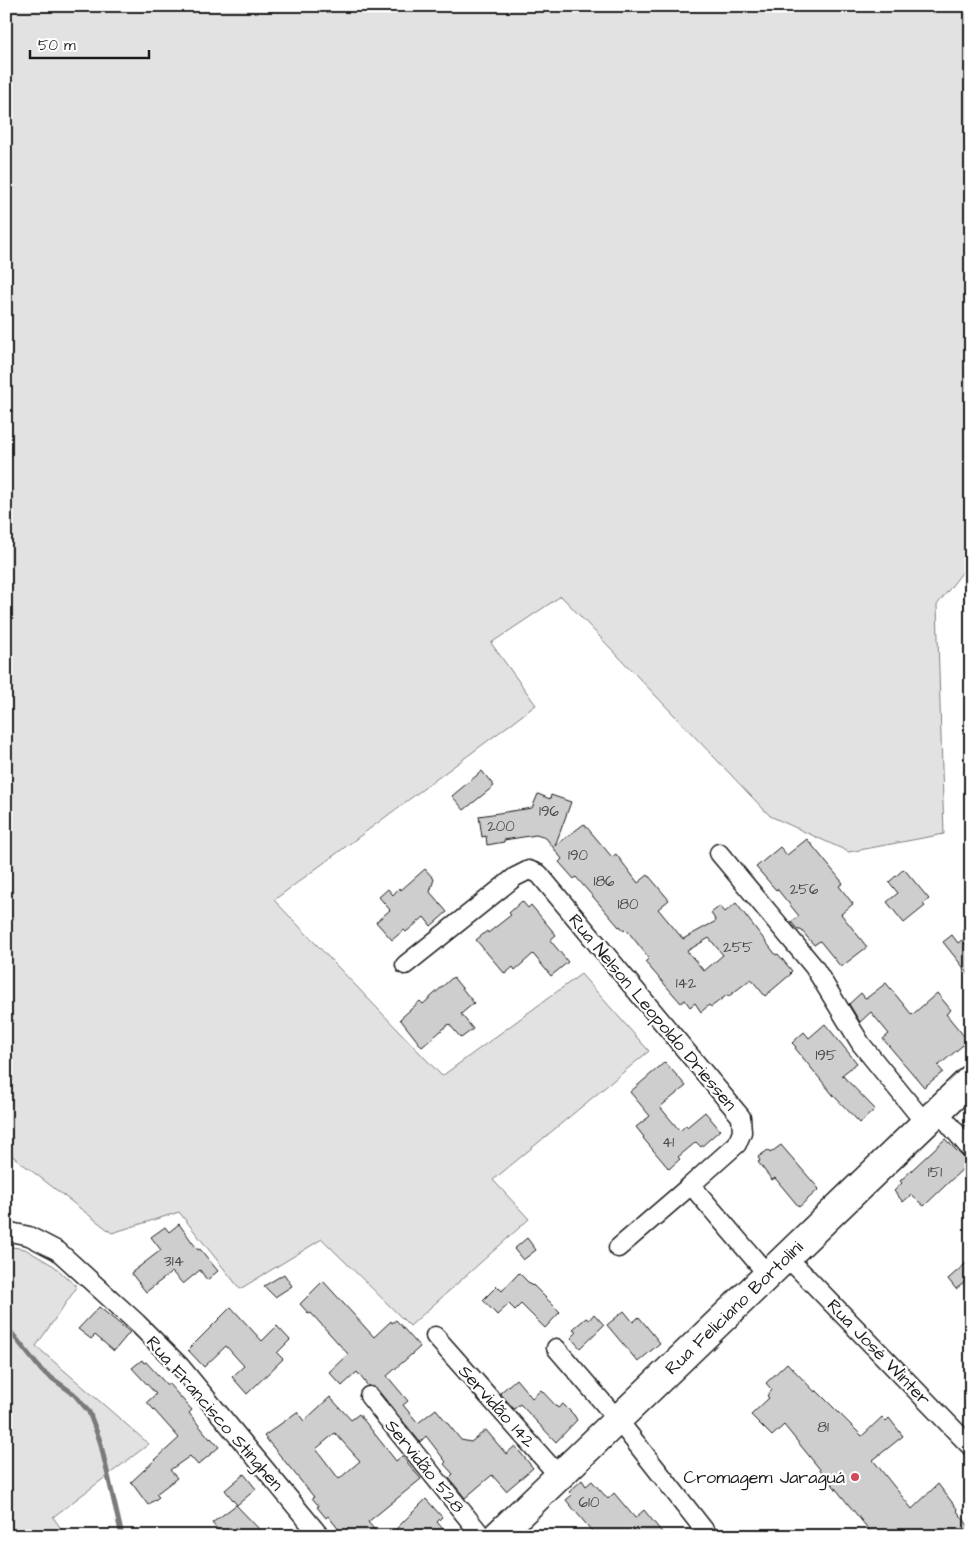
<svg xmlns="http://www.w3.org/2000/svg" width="977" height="1542" font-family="'Architects Daughter',sans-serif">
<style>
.green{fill:#e2e2e2;stroke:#7f7f7f}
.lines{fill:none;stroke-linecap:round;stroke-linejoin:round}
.stream{stroke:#7a7a7a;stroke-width:5}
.building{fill:#cecece;stroke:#1c1c1c;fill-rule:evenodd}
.minor-casing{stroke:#1c1c1c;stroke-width:21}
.primary-casing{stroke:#1c1c1c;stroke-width:31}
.minor{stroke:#fff;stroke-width:18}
.primary{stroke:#fff;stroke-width:28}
.poi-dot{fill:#d1495b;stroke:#fff;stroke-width:2}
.labels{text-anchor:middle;stroke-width:4.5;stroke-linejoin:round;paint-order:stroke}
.number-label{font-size:15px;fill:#484848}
.street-label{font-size:18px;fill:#1c1c1c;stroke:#fff}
.poi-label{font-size:18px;fill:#1c1c1c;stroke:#fff;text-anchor:end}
</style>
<rect width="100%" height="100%" fill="#fff"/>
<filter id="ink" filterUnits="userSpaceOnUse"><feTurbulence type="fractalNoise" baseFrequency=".02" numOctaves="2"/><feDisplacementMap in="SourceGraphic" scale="10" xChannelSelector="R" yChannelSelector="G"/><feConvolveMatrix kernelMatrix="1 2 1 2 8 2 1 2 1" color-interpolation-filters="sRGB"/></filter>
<g filter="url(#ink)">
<g class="green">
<polygon points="6,6 971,6 971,561 937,605 944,834 849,852 770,816 561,596 491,643 536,705 274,900 442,1076 581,974 649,1051 493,1180 529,1219 410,1326 322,1239 240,1289 179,1212 112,1233 6,1151"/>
<polygon points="6,1246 25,1249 54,1266 77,1287 36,1346 149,1444 53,1517 66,1536 6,1536"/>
</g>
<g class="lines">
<polyline class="stream" points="6,1326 42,1371 74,1394 89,1412 100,1441 122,1536"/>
</g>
<g class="building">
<polygon points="482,771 494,786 464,810 452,796"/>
<path d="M538,794L550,799L551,795L571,802L555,846L584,824L612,857L616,854L638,883L648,875L669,900L658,909L683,939L716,921L711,913L720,906L725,912L736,903L776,955L778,954L792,971L790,973L791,974L765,996L751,979L729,996L727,995L711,1007L709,1005L701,1012L695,1003L690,1007L685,1000L681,1003L645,962L649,958L626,929L624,931L620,926L619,927L576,877L574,879L559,862L562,859L546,838L536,835L504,840V842L487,845L486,836L482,837L479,816L532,808ZM709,938L723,955L704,971L687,951Z"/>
<polygon points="807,839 843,883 839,886 853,904 841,914 867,947 841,967 820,941 814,945 801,930 798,930 791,922 799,916 777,889 776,890 756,867 780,847 787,855"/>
<polygon points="425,869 434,879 430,892 447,912 431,926 424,917 406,932 404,930 392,940 376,922 390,910 379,897 388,889 393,895 399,888 401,890"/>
<polygon points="904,869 929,899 923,904 925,906 904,923 887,902 898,893 889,882"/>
<polygon points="522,901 528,908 531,905 556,935 550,940 568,962 551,976 533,954 515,970 513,967 505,974 476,940 487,931 488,933 511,915 509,913"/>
<polygon points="952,935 958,943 962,940 971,950 971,977 943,942"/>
<polygon points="453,977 474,1003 461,1014 473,1029 461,1038 449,1024 422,1047 400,1019 420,1001 423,1004"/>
<polygon points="886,983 912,1015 937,993 951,1010 946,1014 968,1041 938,1066 943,1072 924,1087 883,1039 889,1034 871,1012 860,1022 849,1004 861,993 865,998 868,997"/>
<polygon points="825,1024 857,1063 842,1075 875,1109 860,1123 833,1095 795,1048 796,1047 792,1043 804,1032 809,1038"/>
<polygon points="665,1062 686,1086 660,1107 680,1131 686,1125 687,1127 705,1112 720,1130 701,1147 696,1142 678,1157 680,1159 669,1169 643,1138 644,1137 636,1127 650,1116 630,1092"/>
<polygon points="945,1139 969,1163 924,1206 911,1195 903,1202 894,1191 902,1183 900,1181"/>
<polygon points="781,1145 819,1189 799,1207 775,1178 772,1180 758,1162 760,1161 758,1157 768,1150 770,1153"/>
<polygon points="179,1224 198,1250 200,1249 218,1271 207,1280 200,1270 183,1284 172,1272 146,1292 131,1273 161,1250 151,1237 165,1227 169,1232"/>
<polygon points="527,1238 536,1250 523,1260 514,1249"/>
<polygon points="971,1259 971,1277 956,1289 948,1279"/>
<polygon points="519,1273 532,1286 533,1285 560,1312 545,1328 521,1304 515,1310 509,1304 497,1315 483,1300 497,1286 502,1291"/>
<polygon points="284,1274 292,1286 275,1297 264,1286"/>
<polygon points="323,1281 374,1337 391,1321 392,1323 396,1320 420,1347 387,1376 408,1401 403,1405 418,1423 436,1409 461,1440 471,1442 486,1430 506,1454 515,1446 533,1468 506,1491 492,1475 465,1498 449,1478 453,1474 444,1464 446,1462 426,1436 420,1442 377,1389 368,1386 357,1372 342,1386 329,1372 348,1354 311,1313 309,1314 300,1304"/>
<polygon points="99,1307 130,1332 114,1351 95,1335 91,1339 78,1329"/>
<polygon points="231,1307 262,1341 277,1326 290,1340 277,1353 283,1359 247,1394 232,1377 244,1366 226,1346 204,1367 188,1350"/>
<polygon points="624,1311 633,1322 639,1317 660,1343 638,1362 607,1325"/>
<polygon points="594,1314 604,1325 580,1348 571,1338 577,1332 573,1329 586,1318 589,1320"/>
<polygon points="142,1360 144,1363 146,1362 167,1385 168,1383 192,1410 189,1413 210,1439 211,1438 219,1447 198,1465 190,1456 170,1470 177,1478 156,1494 159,1497 148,1505 131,1482 179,1438 147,1402 156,1394 132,1368"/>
<polygon points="787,1363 815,1392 816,1390 862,1436 882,1417 886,1421 889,1418 903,1436 873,1460 912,1509 938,1484 958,1510 957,1511 971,1529 971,1536 874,1536 784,1425 772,1436 751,1415 769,1398 767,1396 772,1390 766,1383"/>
<polygon points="516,1379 532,1398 541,1390 558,1408 563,1404 574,1415 577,1420 556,1442 520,1404 514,1409 500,1393"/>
<path d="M330,1397L351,1420L359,1414L396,1461L402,1456L421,1479L368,1522L380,1536H344L328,1516L326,1518L317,1507L319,1506L312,1498L314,1497L264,1436L297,1412L304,1421ZM335,1433L360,1461L339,1479L316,1449Z"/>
<polygon points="244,1474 256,1489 237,1505 225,1490"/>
<polygon points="582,1480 586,1486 592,1481 608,1499 614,1493 635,1518 644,1510 665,1536 596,1536 566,1500 572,1495 569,1492"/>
<polygon points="426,1499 442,1517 437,1522 449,1536 389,1536"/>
<polygon points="236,1505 260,1530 253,1536 223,1536 212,1523"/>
</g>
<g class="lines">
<defs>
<g id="minor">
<polyline points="719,853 814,967 861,1044 925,1123"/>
<polyline points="405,965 515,877 529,870 539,874 741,1117 742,1132 737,1144 691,1185 768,1275"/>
<polyline points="938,1111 971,1150"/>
<polyline points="6,1231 29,1236 58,1251 137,1323 180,1366 320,1536"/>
<polyline points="618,1248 691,1185"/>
<polyline points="787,1257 971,1447"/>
<polyline points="435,1336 559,1476"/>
<polyline points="556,1348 618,1420 709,1536"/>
<polyline points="369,1396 482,1536"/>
</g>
<g id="primary">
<path id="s1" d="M497,1536L971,1079"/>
</g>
</defs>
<use href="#minor" class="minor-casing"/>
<use href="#primary" class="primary-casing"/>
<use href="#minor" class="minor"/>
<use href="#primary" class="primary"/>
</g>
</g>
<circle class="poi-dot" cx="855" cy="1477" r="5"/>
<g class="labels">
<g class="number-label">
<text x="549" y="816">196</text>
<text x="501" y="831">200</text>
<text x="578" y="860">190</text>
<text x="604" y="886">186</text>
<text x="804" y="894">256</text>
<text x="628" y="909">180</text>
<text x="738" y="952">255</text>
<text x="686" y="988">142</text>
<text x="826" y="1060">195</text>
<text x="668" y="1147">41</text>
<text x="935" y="1177">151</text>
<text x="174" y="1266">314</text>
<text x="823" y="1432">81</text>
<text x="589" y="1507">610</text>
</g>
<g class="street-label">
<text transform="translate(653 1012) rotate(50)" y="6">Rua Nelson Leopoldo Driessen</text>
<text dy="6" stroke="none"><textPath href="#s1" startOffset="329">Rua Feliciano Bortolini</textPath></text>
<text transform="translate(879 1352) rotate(46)" y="6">Rua José Winter</text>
<text transform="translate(497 1406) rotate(48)" y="6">Servidão 142</text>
<text transform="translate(215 1413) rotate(49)" y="6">Rua Francisco Stinghen</text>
<text transform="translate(425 1466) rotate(51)" y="6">Servidão 528</text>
</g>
<g class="poi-label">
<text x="845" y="1483">Cromagem Jaraguá</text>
</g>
</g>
<rect width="977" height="1542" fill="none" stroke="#fff" stroke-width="25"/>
<rect x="12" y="12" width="952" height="1517" fill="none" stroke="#1c1c1c" stroke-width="2" filter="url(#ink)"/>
<path d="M30 50v8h119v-8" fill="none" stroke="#1c1c1c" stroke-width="2.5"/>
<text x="38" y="50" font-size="15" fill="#1c1c1c" stroke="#ffffff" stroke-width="4" paint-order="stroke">50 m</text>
</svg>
